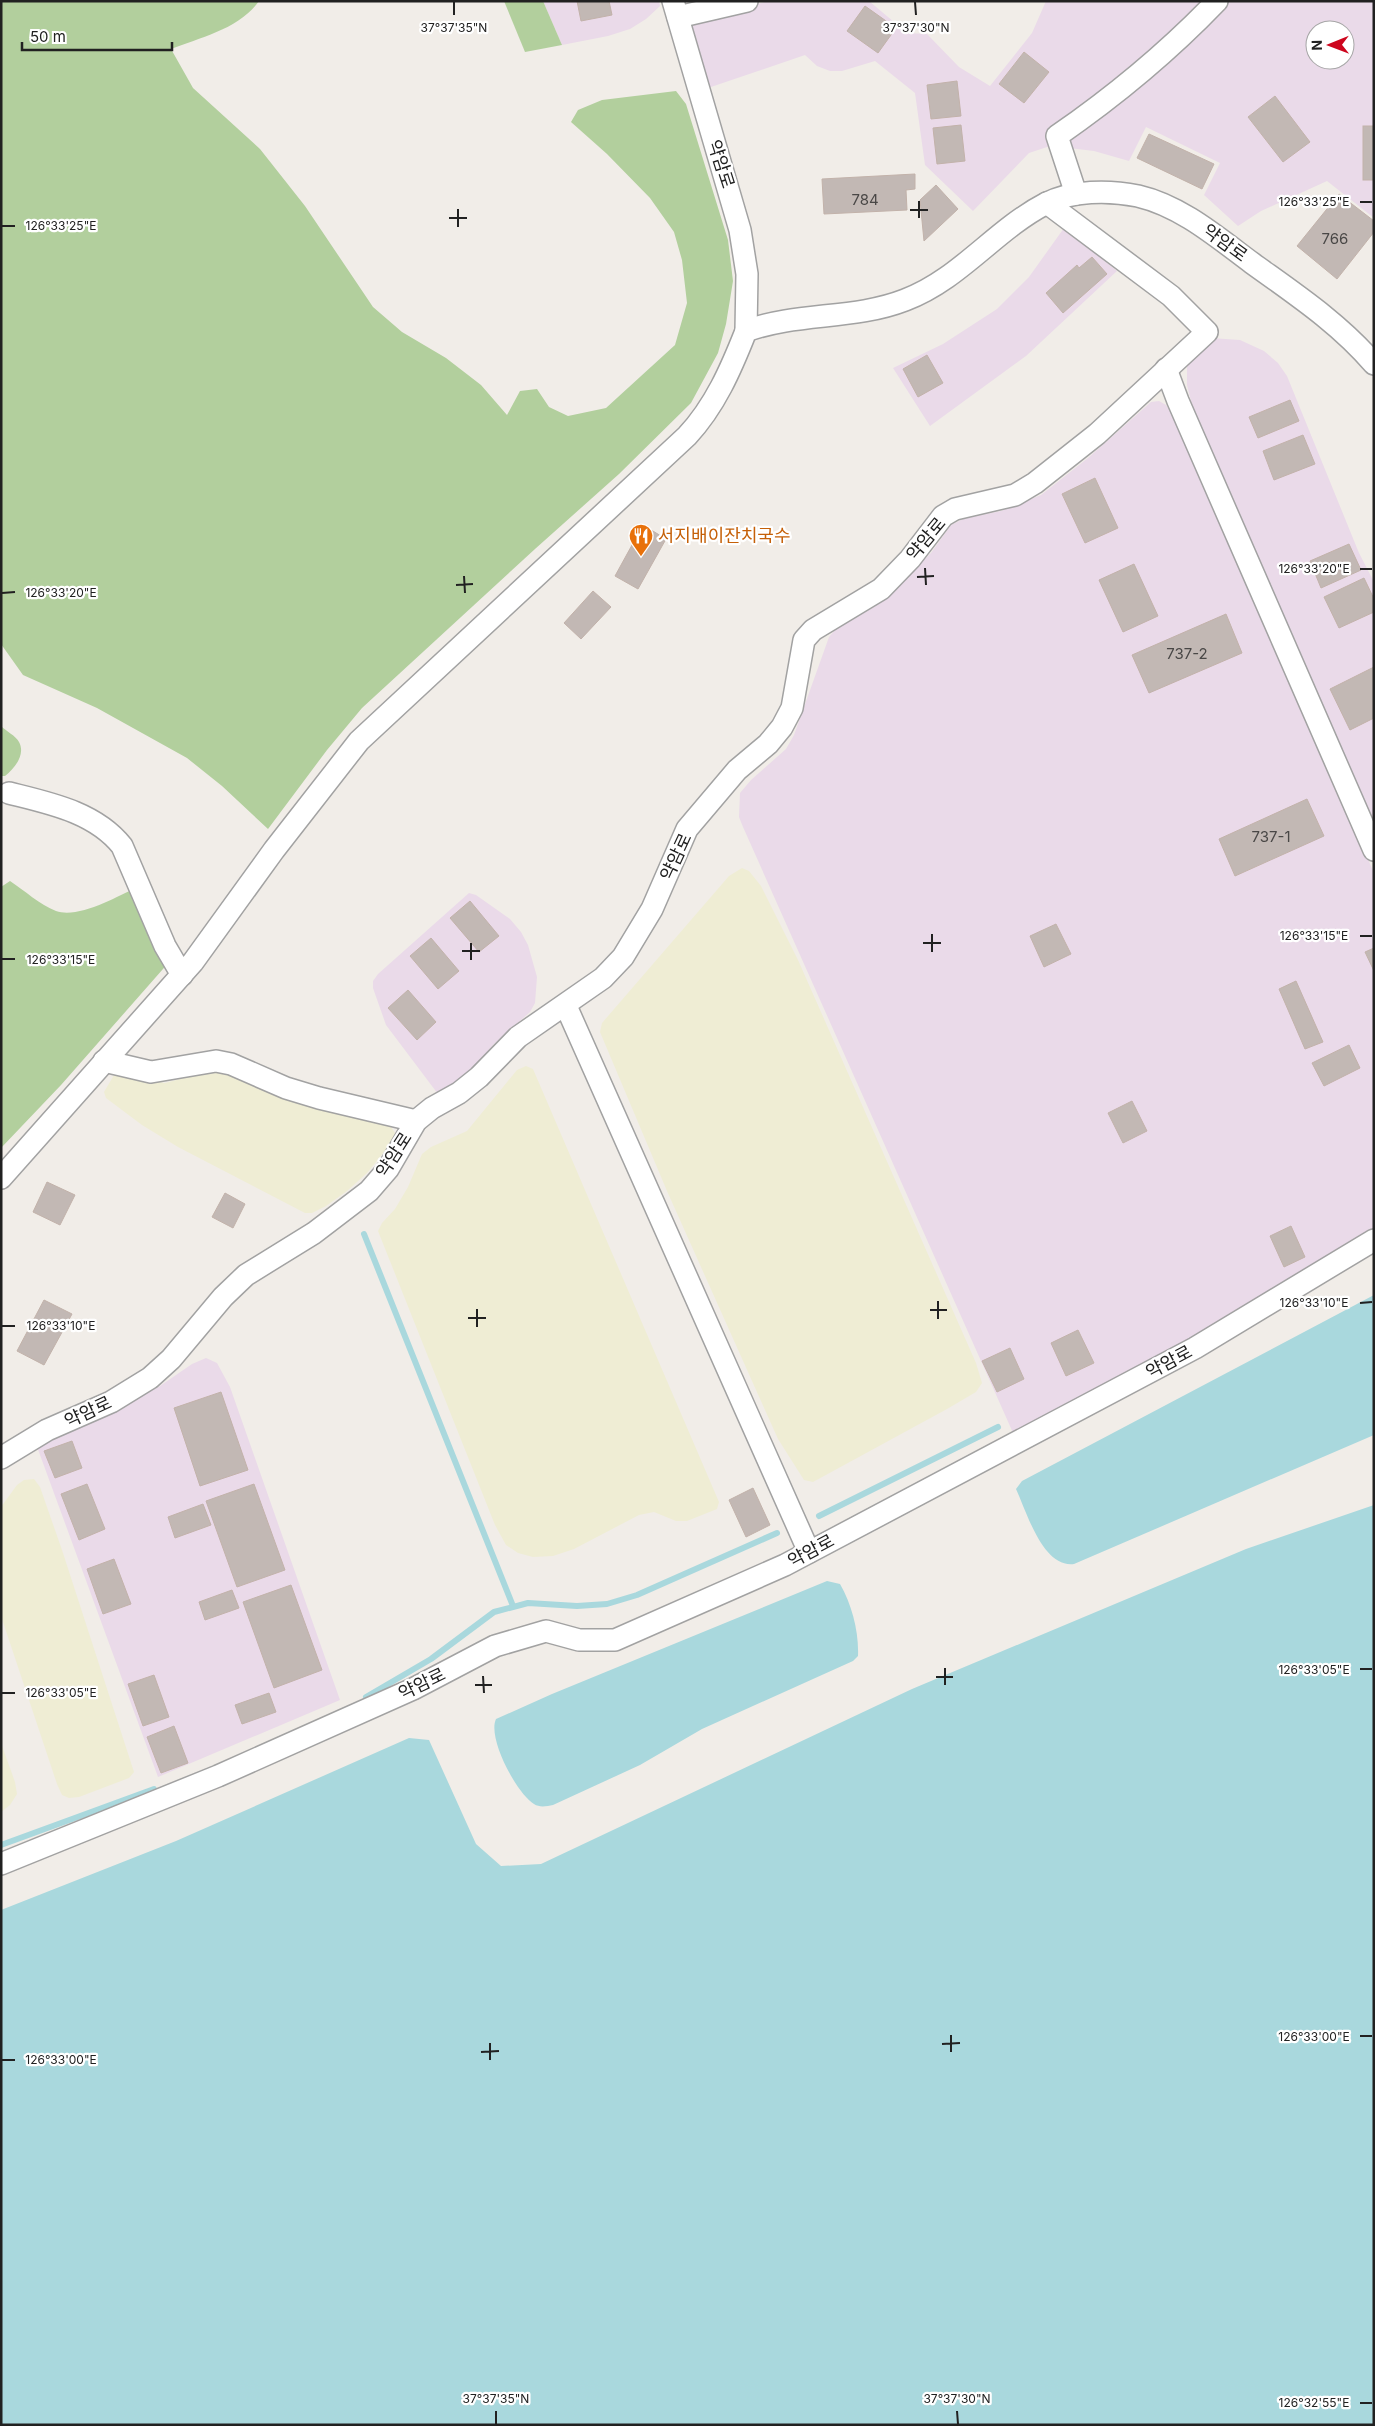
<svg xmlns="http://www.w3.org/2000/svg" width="1375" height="2426" font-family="Inter,'Noto Sans KR',sans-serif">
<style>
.industrial{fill:#eadae9;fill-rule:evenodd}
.farmland{fill:#efedd4}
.forest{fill:#b2cf9d}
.water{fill:#a9d8dd}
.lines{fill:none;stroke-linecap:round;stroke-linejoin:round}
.stream{stroke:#a9d8dd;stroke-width:6}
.building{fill:#c2b8b4;stroke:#c2b2aa}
.minor-casing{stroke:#a2a2a2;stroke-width:24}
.minor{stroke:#fff;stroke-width:21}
.ticks{fill:none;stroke:#212121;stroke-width:2}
.labels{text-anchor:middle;stroke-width:4.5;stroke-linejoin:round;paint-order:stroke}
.number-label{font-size:15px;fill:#494746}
.street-label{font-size:18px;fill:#212121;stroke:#fff}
.food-label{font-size:18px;fill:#c56008;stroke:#fff;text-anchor:start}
.ticks-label{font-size:12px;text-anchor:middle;fill:#212121;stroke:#fff;stroke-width:4.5;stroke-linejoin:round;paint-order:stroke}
</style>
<rect width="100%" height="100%" fill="#f1ede8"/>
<g class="industrial">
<polygon points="543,1 659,1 660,6 646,19 630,29 608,36 562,45"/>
<path d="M769,1H869L907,33L927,34L959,67L990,86L1032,33L1046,1H1374V218L1327,181L1261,211L1238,226L1204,195L1220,163L1146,127L1129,161L1094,151L1069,148L1047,147L1029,153L973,211L925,165L915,93L875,61L842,71H830L817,66L805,55L708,88L690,26L696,20ZM1315,30H1345V60H1315Z"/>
<polygon points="1064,228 1117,271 1026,356 930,426 893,368 943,344 997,309 1029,277"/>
<polygon points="1211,338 1240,340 1264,351 1278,363 1287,376 1359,553 1374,582 1374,837 1198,429 1187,385 1187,366 1197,348"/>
<polygon points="1159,401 1166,405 1176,420 1374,873 1374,1232 1266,1298 1014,1435 743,827 739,817 740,793 751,780 786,749 794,735 829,637 835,630 872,608 892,592 931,553 951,525 963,519 1001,511 1041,495 1088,458 1151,402"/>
<polygon points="469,893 476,895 510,919 521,932 528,945 537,977 535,1003 530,1012 494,1044 469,1073 438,1094 386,1025 373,988 373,981 378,974"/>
<polygon points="206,1358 217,1363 230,1387 340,1700 158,1777 36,1444 120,1407 160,1386 192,1364"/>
</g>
<g class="farmland">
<polygon points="742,868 749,871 761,886 798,960 976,1363 982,1383 976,1392 947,1409 813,1482 804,1480 778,1439 667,1191 600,1032 602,1023 729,876"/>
<polygon points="526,1066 533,1069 719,1502 717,1509 687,1521 676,1521 654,1512 639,1515 574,1549 553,1556 533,1557 518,1553 506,1545 495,1525 378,1231 382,1223 395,1209 408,1187 422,1154 431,1147 467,1131 517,1070"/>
<polygon points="210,1071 223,1072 305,1103 391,1127 395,1133 393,1141 367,1173 347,1191 326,1206 312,1213 305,1213 178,1147 142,1125 106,1098 104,1092 114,1075 120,1074 165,1083"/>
<polygon points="34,1479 40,1487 62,1550 134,1772 129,1778 79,1797 69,1798 62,1795 57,1784 1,1616 1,1507 17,1485 24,1480"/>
<polygon points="1,1743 15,1782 17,1794 10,1805 1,1812"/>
</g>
<g class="forest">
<path d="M1,1H259C239,29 201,37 171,49L193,88L260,149L305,206L373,307L402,332L446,358L481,385L507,415L520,391L537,389L549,407L568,416L606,408L675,345L687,303L682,260L674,232L650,198L607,154L571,122L578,110L602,100L676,91L686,104L728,240L733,281L726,324L718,353L691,403L619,474L535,549L362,708L327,750L268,829L222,786L187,758L97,708L23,675L1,644Z"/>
<polygon points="504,1 543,1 562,45 525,52"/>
<path d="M1,726C6,731 16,736 19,742C26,755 14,769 5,776H1Z"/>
<path d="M10,881C24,890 40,905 56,911C78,919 116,897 136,888L170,961L61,1085L1,1148V887Z"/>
</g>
<g class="water">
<path d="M1374,1295V1435L1074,1564C1043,1568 1027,1513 1016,1489L1022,1481Z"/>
<polygon points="1374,1505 1374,2425 1,2425 1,1910 176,1841 409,1738 429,1740 476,1844 501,1866 541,1864 912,1689 1246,1549"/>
<path d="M827,1581L840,1584C852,1605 859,1632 858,1656L853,1661L702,1729L640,1765L553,1805C547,1806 540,1808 534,1804C517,1794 487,1738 496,1719L552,1694Z"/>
</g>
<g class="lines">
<g class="stream">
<polyline points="364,1234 513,1606"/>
<polyline points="819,1516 998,1427"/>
<polyline points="366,1697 431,1659 494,1612 528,1603 577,1606 607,1604 637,1595 777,1533"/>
<polyline points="1,1845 154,1789"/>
</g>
</g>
<g class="building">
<polygon points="577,1 609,1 612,15 581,21"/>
<polygon points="865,6 896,28 878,53 847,31"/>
<polygon points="1024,52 1049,72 1024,103 999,84"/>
<polygon points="957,81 961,116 931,119 927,85"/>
<polygon points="1275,96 1310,142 1283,162 1248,117"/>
<polygon points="961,125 965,161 937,164 933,128"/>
<rect x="1363" y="126" width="11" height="54"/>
<polygon points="1149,134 1214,164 1202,189 1137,158"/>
<polygon points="915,174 915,189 906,190 907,210 824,214 822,179"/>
<polygon points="936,185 958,209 924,241 920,200"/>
<polygon points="1339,194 1374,221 1374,232 1337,279 1297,246"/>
<polygon points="1092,257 1107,274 1063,313 1046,293 1077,265 1079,268"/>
<polygon points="927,355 943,383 918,397 903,369"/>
<polygon points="1290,400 1299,421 1258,438 1249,417"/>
<polygon points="1303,435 1315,464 1274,480 1263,451"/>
<polygon points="1095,478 1118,528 1085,543 1062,494"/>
<polygon points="643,525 666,539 638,589 615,576"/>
<polygon points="1349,544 1361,570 1321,588 1310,561"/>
<polygon points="1134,564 1158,616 1123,632 1099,580"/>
<polygon points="1364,578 1374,599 1374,612 1339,628 1324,597"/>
<polygon points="593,591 611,607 581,639 564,623"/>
<polygon points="1226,614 1242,653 1149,693 1132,655"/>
<polygon points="1374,667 1374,718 1350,730 1330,689"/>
<polygon points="1307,799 1324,836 1235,876 1219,839"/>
<polygon points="470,901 499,936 479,952 450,918"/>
<polygon points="1056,924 1071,954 1044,967 1030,936"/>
<polygon points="431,938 459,971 438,989 410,956"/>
<polygon points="1374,948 1374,971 1365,952"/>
<polygon points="1296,981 1323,1042 1305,1049 1279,989"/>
<polygon points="408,990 436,1022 417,1040 388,1008"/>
<polygon points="1349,1045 1360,1068 1324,1086 1312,1063"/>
<polygon points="1132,1101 1147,1131 1123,1143 1108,1113"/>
<polygon points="47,1182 75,1195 60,1225 33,1212"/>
<polygon points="225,1193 245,1204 233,1228 212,1217"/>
<polygon points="1291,1226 1305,1257 1284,1267 1270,1236"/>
<polygon points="44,1300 72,1314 44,1365 17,1351"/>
<polygon points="1078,1330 1094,1363 1066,1376 1051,1343"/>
<polygon points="1010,1348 1024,1379 997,1392 982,1361"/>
<polygon points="221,1392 248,1470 200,1486 174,1408"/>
<polygon points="72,1441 82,1468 55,1478 44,1451"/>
<polygon points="87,1484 105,1529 79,1540 61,1494"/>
<polygon points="254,1484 285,1570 237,1587 206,1501"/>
<polygon points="753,1488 770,1525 746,1537 729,1500"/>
<polygon points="203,1504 211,1525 175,1538 168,1517"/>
<polygon points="114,1559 131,1604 103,1614 87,1569"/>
<polygon points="291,1585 322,1670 274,1688 243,1602"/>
<polygon points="232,1590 239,1608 205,1620 199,1602"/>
<polygon points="154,1675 169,1717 143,1726 128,1684"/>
<polygon points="269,1693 276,1712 242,1724 235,1705"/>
<polygon points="174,1726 188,1763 161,1773 147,1737"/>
</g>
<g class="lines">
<defs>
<g id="minor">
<polyline points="673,1 740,230 747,274 746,331"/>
<polyline points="678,17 747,1"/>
<path d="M1076,194L1057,136C1115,96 1168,52 1217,1"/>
<polyline points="1166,369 1178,401 1374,850"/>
<path d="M9,793C49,803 95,812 122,846L165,946L182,975"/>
<polyline points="566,1006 809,1552"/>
<polyline points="104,1061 151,1072 216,1061 231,1064 286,1088 319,1098 416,1121"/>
<path d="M1,1178L193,962L274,850L359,741L687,436C715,406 731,369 746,331C797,312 854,320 905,300C959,280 995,230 1045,204C1072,190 1109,190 1138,196C1181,206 1217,237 1252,263C1295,294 1339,323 1374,364"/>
<polyline points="1,1458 47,1430 111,1402 150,1378 171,1359 223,1297 246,1275 314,1233 369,1191 388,1169 416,1121 432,1108 459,1093 479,1077 518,1037 603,978 623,957 652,909 687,829 737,770 768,744 782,727 792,708 804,640 813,630 881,589 910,559 943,516 955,509 1015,495 1035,483 1097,434 1207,332 1171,296 1047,203"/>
<polyline points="1,1864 218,1776 413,1689 495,1646 546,1631 579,1640 615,1640 785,1565 1195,1348 1374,1240"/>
</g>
</defs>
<use href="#minor" class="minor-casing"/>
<use href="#minor" class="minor"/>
</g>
<path class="ticks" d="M454,2V15M915,2L916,15M919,201V218M1360,202H1372M458,209V227M910,210H928M449,218H467M2,226H15M925,568L926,585M1360,569H1372M464,576L465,593M917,577L934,576M456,585L473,584M2,593L15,592M932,934V952M1360,936H1372M471,943V960M923,943H941M462,951H480M2,959H15M938,1301V1319M1360,1303L1372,1302M477,1309V1327M930,1310H947M468,1318H486M2,1326H15M945,1668V1685M1360,1669H1372M483,1676L484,1693M936,1677H953M475,1685H492M2,1693H15M951,2035V2052M1360,2036H1372M490,2043V2060M942,2044L960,2043M481,2052L499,2051M2,2060H15M1360,2403H1372M496,2411V2424M957,2411L958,2424"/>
<defs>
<symbol id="restaurant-pin" viewBox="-11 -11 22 30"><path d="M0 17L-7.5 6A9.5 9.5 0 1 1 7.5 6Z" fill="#e8710a" stroke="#fff"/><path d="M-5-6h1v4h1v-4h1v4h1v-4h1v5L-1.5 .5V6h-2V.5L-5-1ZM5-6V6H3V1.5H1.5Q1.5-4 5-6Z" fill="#fff"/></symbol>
</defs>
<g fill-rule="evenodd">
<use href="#restaurant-pin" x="627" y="522" width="28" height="38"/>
</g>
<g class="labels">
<g class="number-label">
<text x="865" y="205">784</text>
<text x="1335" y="244">766</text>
<text x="1187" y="659">737-2</text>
<text x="1271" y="842">737-1</text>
</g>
<g class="street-label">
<text transform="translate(721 164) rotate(72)" y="6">약암로</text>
<text transform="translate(1225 243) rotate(36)" y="6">약암로</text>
<text transform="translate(926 539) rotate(-50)" y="6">약암로</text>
<text transform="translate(676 857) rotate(-65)" y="6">약암로</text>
<text transform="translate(394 1155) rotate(-57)" y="6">약암로</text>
<text transform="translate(1169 1362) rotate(-28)" y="6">약암로</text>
<text transform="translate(88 1412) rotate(-25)" y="6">약암로</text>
<text transform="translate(811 1551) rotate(-28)" y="6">약암로</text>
<text transform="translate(422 1684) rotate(-26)" y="6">약암로</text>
</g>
<g class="food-label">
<text x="658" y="542">서지배이잔치국수</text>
</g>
</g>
<g class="ticks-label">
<text x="454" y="32">37°37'35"N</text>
<text x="916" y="32">37°37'30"N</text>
<text x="1314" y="206">126°33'25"E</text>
<text x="61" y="230">126°33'25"E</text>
<text x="1314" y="573">126°33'20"E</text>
<text x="61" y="597">126°33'20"E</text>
<text x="1314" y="940">126°33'15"E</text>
<text x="61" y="964">126°33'15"E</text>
<text x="1314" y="1307">126°33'10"E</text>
<text x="61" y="1330">126°33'10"E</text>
<text x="1314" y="1674">126°33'05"E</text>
<text x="61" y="1697">126°33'05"E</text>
<text x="1314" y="2041">126°33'00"E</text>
<text x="61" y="2064">126°33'00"E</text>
<text x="496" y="2403">37°37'35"N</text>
<text x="957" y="2403">37°37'30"N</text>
<text x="1314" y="2407">126°32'55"E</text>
</g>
<rect width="1375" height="2426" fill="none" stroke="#212121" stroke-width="5"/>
<g transform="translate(1330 45) rotate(269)"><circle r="24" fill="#ffffff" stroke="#a6a6a6"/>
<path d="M0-4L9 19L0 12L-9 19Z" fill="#cd051d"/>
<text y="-8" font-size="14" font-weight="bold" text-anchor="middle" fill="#212121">N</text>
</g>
<path d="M22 42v8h150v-8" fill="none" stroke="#212121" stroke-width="2.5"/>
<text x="30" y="42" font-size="15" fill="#212121" stroke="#ffffff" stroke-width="4" paint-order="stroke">50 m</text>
</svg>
